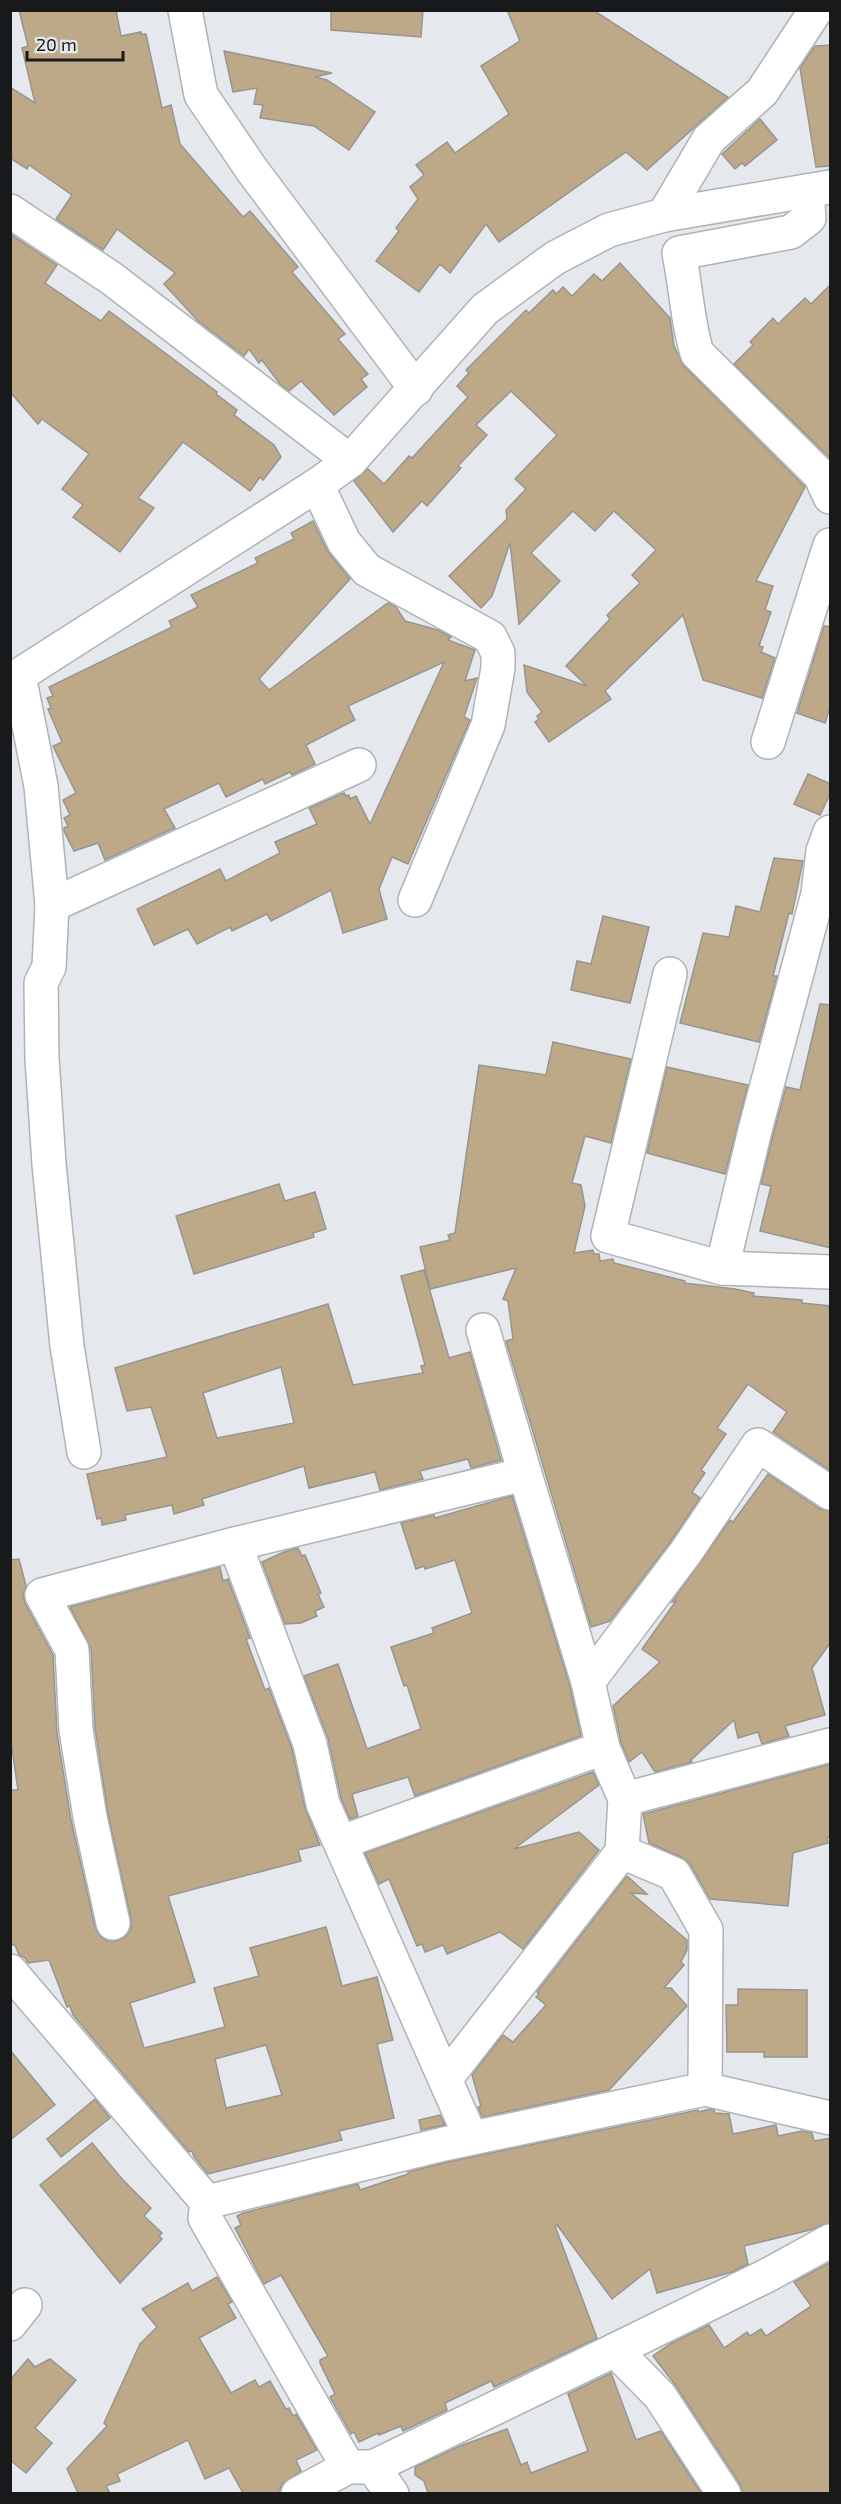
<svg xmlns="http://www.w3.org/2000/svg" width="841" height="2504" font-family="'Exo 2',sans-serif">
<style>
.building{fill:#bda888;stroke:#979591;stroke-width:1.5;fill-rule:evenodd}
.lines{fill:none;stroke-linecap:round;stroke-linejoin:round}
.minor-casing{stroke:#afb3b6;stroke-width:36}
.minor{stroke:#fff;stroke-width:33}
</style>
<rect width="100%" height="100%" fill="#e5e8ec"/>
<g class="building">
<polygon points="19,10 116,10 121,36 141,32 141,34 146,34 162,108 171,105 180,144 243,217 250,211 298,267 292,272 345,334 338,339 368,374 361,379 367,387 334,415 301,381 289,391 280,384 262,360 259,363 249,349 244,356 198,321 164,284 175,273 117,229 103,250 56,219 72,195 29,165 27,169 10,158 10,87 35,103 22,48 28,46"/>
<polygon points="331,10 423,10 421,37 331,30"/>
<polygon points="507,10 593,10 728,97 647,170 626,152 499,242 486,224 450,273 440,264 419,292 376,261 399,231 396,228 418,199 410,187 424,175 416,165 447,142 455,153 509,114 481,66 520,41"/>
<polygon points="831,45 831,166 816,167 800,68 815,46"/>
<polygon points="224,51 332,73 315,77 327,80 375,112 349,150 314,126 260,118 263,105 254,104 257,88 233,92"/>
<polygon points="760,119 777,140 745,166 742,163 735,169 722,154"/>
<polygon points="10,234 57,265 45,283 101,321 109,311 217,392 216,394 237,410 234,415 274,445 281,457 263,480 260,477 250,491 183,442 138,498 154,508 120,552 73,517 83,505 62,489 89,454 42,419 38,424 10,392"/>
<polygon points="620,263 670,318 674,346 684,366 805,487 756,581 773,586 765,610 771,612 759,646 763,647 761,652 775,658 762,698 703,680 683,615 605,691 611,699 549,742 535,722 539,719 537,716 542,712 527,692 524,665 587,686 566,666 610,619 607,615 640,583 632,575 656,550 614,511 595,531 573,511 531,553 560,581 519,624 510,543 492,596 481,608 449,576 507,519 506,510 526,489 515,479 557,435 511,391 476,425 487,435 458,466 461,468 427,506 422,501 393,532 354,481 368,469 384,484 409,456 412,458 468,397 457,386 469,373 466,370 526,310 529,313 553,290 556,294 563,287 572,296 594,274 602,281"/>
<polygon points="831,284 831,459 734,364 753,345 750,342 773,318 778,324 805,298 811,304"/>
<polygon points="313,521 327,550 350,579 259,679 269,690 388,603 396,607 405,621 438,630 451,637 448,640 475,650 465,681 477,678 464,717 470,720 408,864 392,857 379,889 387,919 343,933 331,890 271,921 267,914 232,931 230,927 197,944 188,929 154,945 137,909 220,869 226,881 280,853 275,842 317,824 309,808 344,793 346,796 349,795 350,799 356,796 370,824 444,662 348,706 355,720 306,745 315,764 292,775 290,772 265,784 263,779 226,797 219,783 164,809 175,828 105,860 98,843 74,851 64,831 64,828 68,826 64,818 70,815 63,800 76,793 53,746 62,742 48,709 51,708 47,698 53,696 49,687 172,627 169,621 198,607 191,595 258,563 255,558 294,539 291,533"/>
<polygon points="824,626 831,627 831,704 825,723 797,713"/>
<polygon points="808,774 831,784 831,792 820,815 794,804"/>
<polygon points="774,858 803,861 792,914 789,913 773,976 777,976 759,1042 680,1023 703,933 729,937 736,906 760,912"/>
<polygon points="603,916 649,927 630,1003 571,990 577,961 591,964"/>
<polygon points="820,1004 831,1005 831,1248 760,1231 771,1186 761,1184 773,1135 786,1087 800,1090"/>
<polygon points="553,1042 631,1059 611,1143 585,1136 572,1183 581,1185 585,1206 574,1253 593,1250 594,1254 599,1254 600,1261 613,1259 614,1263 685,1281 684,1283 735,1289 754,1293 753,1296 802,1300 802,1303 831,1306 831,1471 773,1432 787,1412 748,1384 717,1428 726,1434 701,1470 705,1473 692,1492 700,1498 671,1541 610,1621 591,1627 506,1341 513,1339 508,1301 503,1299 516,1268 430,1289 420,1247 450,1240 448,1235 455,1233 479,1065 546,1075"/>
<polygon points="667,1067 748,1085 725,1174 647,1153"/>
<polygon points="279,1184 285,1201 315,1192 326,1229 313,1233 314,1237 194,1274 176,1216"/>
<path d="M424,1270L449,1358L470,1352L501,1460L471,1468L468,1459L420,1471L423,1479L380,1490L375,1472L309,1488L304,1466L202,1499L204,1505L174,1514L172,1505L125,1515L126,1520L102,1525L101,1518L97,1519L87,1474L167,1457L151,1407L127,1411L115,1368L328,1304L353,1385L423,1373L421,1366L425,1365L401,1276ZM281,1367L294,1423L217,1438L203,1393Z"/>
<polygon points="768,1474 820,1509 831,1511 831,1642 812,1668 825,1715 785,1726 789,1736 762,1744 758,1732 738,1738 734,1720 691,1760 692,1762 655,1772 642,1752 629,1762 621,1742 613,1706 660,1662 642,1649 676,1601 672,1602 730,1520 733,1522"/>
<polygon points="512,1496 570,1687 581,1736 415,1796 408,1777 352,1794 358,1816 350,1819 341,1798 328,1738 304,1676 338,1664 367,1749 421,1729 407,1685 404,1686 391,1647 434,1633 432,1628 472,1613 455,1560 425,1569 424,1566 416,1569 401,1523 434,1515 435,1518"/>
<polygon points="298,1548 302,1556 305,1555 321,1593 318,1594 324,1607 315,1611 317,1616 301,1623 285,1624 262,1562 284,1552"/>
<path d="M19,1559L26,1586L23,1594L25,1603L53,1655L57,1733L71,1820L95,1927L100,1936L107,1941H116L125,1937L131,1929V1919L108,1814L95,1728L91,1649L70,1607L220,1567L223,1581L228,1579L250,1638L246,1639L265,1690L269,1688L292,1749L305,1808L320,1845L298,1850L301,1861L168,1896L195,1982L130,2003L144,2048L225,2027L214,1988L259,1976L250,1948L326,1927L342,1986L377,1977L393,2040L377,2044L394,2118L339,2131L342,2140L208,2174L194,2157L192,2151L189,2152L73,2015L70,2006L67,2007L49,1960L28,1963L25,1958L19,1955L15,1945H10V1790H18L10,1735V1560ZM266,2045L282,2095L226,2108L215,2059Z"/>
<polygon points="831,1764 831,1836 827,1838 828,1843 793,1853 788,1906 710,1899 690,1864 681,1857 649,1843 643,1814"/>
<polygon points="593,1772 599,1785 514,1849 579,1832 599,1850 523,1949 500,1932 447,1954 443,1945 425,1952 422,1944 417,1946 389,1879 379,1884 365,1853"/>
<polygon points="627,1876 647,1894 631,1893 687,1940 687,1950 681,1962 684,1965 664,1988 671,1988 687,2006 609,2090 482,2117 478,2107 481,2106 472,2075 503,2035 513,2042 546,2005 536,1997 539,1994 537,1992"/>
<polygon points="738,1989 807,1990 807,2057 764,2057 764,2052 727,2052 726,2005 738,2005"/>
<polygon points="10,2050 55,2105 10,2140"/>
<polygon points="95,2099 110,2118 61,2157 47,2139"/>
<polygon points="710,2109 714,2110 715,2113 729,2114 733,2134 776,2125 778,2136 802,2131 812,2133 814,2141 831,2138 831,2222 810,2230 744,2246 748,2264 732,2272 657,2293 650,2269 612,2299 557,2225 555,2226 597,2338 494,2387 491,2381 445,2403 447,2410 403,2431 401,2426 379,2435 378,2433 359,2442 354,2432 351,2434 330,2397 335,2394 320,2363 320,2360 328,2356 281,2275 264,2284 235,2228 241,2225 237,2216 243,2213 358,2184 360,2190 408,2174 408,2172 448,2162 698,2110 699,2112"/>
<polygon points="440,2115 445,2125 421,2130 419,2120"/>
<polygon points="92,2143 123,2180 151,2208 144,2216 162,2233 159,2236 162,2239 120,2283 40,2185"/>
<polygon points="831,2262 831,2493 743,2493 740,2484 676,2386 653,2356 670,2344 709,2325 724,2348 747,2332 750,2336 761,2329 766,2336 811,2306 794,2282"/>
<polygon points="217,2277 232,2302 228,2304 236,2318 199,2338 231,2393 255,2380 259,2387 270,2381 286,2409 289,2408 293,2416 296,2414 317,2450 296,2460 301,2471 282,2484 279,2493 243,2493 229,2468 205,2479 188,2440 117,2474 120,2481 106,2486 110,2493 78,2493 67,2469 107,2426 104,2423 140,2344 157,2327 142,2309 188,2283 192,2291"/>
<polygon points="28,2359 35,2367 50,2359 76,2380 35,2428 52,2443 26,2473 10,2460 10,2380"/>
<polygon points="611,2373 636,2440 661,2431 701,2493 428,2493 424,2481 415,2475 415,2467 460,2446 507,2429 521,2465 527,2462 531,2473 588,2451 568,2394"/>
</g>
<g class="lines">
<defs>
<g id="minor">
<polyline points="185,10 201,95 252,170 416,389"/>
<path d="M807,191L809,218L791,232L679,253C686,286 687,321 697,353L820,475L830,497"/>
<polyline points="10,211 111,278 350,461"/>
<polyline points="664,215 709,139 762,92 816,10"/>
<polyline points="317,485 344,542 367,570 490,637 498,653 498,668 488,725 415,900"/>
<polyline points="19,676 41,786 52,905 49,967 41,983 42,1058 49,1164 67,1346 84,1452"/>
<polyline points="10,681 317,485 350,461 485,309 555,258 609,230 664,215 830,187"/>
<polyline points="768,742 830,545"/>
<polyline points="52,905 359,765"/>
<polyline points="670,974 608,1236 722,1268 830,1272"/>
<polyline points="722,1268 755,1130 818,894 823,851 830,832"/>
<polyline points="483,1330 525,1474"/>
<polyline points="235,1544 310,1744 323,1804 471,2138"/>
<polyline points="588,1682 686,1552 758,1445 830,1493"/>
<polyline points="625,1799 830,1745"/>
<polyline points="342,1842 603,1748"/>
<polyline points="113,1923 90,1817 76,1730 72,1650 42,1595 235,1544 525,1474 588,1682 603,1748 625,1799 622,1852 674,1874 706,1930 705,2089"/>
<polyline points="10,1971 207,2202 205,2218 348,2467"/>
<polyline points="446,2078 622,1852"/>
<polyline points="207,2202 444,2144 705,2089 830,2118"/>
<polyline points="10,2324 25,2305"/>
<polyline points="615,2350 766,2276 830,2241"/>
<polyline points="373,2467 615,2350 660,2396 724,2494"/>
<polyline points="298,2494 348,2467 373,2467 392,2494"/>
</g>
</defs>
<use href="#minor" class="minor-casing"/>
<use href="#minor" class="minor"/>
</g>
<rect width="841" height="2504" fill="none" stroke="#18191a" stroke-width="24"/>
<path d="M27 51v9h96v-9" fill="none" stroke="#18191a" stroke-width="3"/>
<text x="36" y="51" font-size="18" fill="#18191a" stroke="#e5e8ec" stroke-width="4.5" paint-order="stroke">20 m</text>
</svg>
